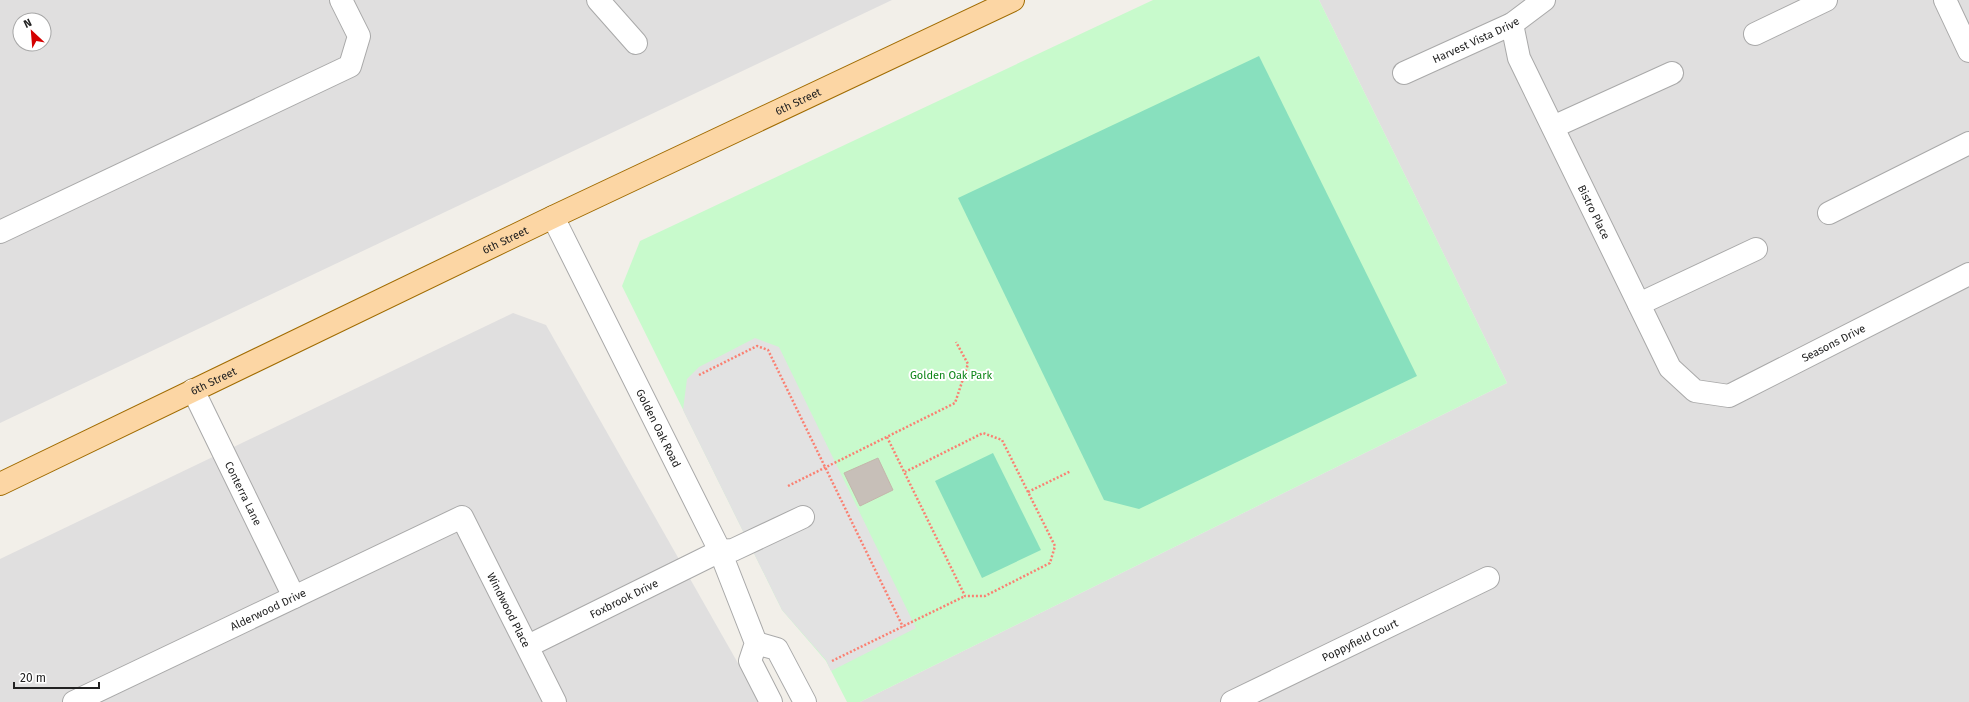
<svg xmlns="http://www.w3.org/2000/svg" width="1969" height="702" font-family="'Fira Sans',sans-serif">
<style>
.residential{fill:#e0dfdf;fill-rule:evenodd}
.park{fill:#c8facc}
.pitch{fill:#88e0be}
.parking{fill:#e2e2e2}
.building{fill:#c7bfb8;stroke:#c4b6ab}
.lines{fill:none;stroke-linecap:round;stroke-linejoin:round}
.minor-casing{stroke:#a9a9a9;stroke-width:24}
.major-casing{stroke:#a06b00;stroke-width:24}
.path{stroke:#fa8072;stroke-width:2.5;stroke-dasharray:2 2;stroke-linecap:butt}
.minor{stroke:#fff;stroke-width:22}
.major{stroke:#fcd6a4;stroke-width:22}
.labels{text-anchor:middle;stroke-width:4;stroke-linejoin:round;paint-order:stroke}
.street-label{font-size:11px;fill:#222;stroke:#fff}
.park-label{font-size:11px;fill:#0c8416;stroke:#fff}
</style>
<rect width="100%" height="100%" fill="#f2efe9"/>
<g class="residential">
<path d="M0,0H892L0,423ZM20,20H44V44H20Z"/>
<polygon points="1319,0 1969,0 1969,702 860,702 1507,383"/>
<polygon points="513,313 546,325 760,702 0,702 0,559"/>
</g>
<polygon class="park" points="1153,0 1319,0 1507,383 860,702 847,702 826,661 782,610 622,286 640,241"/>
<g class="pitch">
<polygon points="1259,56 1417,376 1139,509 1104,500 958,198"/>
<polygon points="993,453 1041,550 982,578 935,481"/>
</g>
<polygon class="parking" points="755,338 779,347 916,628 831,671 826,660 782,610 683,410 687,379 699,367"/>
<polygon class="building" points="878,458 893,490 860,506 844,473"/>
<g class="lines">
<defs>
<g id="minor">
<polyline points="598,0 636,43"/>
<polyline points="1945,0 1969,51"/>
<path id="s1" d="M1512,24L1519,58L1670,368L1695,391L1729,396L1969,274"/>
<polyline points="1755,34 1826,0"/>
<path id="s2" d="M1404,73L1512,24L1544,0"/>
<polyline points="1553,127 1672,73"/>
<polyline points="1829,213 1969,143"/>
<path id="s3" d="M553,217L720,551L756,643L750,661L771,702"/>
<polyline points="0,232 350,66 359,36 341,0"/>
<polyline points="1639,304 1756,249"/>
<path id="s4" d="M193,390L294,597"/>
<polyline points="756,643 777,649 805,702"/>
<path id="s5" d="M528,646L720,551L733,550L803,517"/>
<path id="s6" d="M74,702L462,517L555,702"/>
<path id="s7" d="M1232,702L1488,578"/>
</g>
<g id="major">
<path id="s8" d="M0,484L553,217L1013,0"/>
</g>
</defs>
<use href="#minor" class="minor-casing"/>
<use href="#major" class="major-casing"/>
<g class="path">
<polyline points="699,375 757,346 768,350 903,627"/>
<polyline points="887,437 965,596 985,596 1050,563 1055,546 1002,440 983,433 905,472"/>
<polyline points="788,486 955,403 968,364 956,342"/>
<polyline points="1028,492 1071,471"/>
<polyline points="832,661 965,596"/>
</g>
<use href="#minor" class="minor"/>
<use href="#major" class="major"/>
</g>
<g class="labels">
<g class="street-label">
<text dy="4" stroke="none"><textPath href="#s2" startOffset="79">Harvest Vista Drive</textPath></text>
<text dy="4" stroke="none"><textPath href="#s8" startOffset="885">6th Street</textPath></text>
<text dy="4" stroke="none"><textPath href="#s1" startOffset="206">Bistro Place</textPath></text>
<text dy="4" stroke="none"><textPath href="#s8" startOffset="561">6th Street</textPath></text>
<text dy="4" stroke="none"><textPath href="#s1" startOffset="565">Seasons Drive</textPath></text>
<text dy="4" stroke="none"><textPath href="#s8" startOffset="237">6th Street</textPath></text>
<text dy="4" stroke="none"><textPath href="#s3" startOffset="236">Golden Oak Road</textPath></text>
<text dy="4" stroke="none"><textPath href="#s4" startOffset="115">Conterra Lane</textPath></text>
<text dy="4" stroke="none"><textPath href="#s5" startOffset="107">Foxbrook Drive</textPath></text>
<text dy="4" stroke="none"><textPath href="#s6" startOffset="534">Windwood Place</textPath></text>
<text dy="4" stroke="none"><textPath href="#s6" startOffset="215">Alderwood Drive</textPath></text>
<text dy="4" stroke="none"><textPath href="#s7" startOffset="142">Poppyfield Court</textPath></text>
</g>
<g class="park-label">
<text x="951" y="379">Golden Oak Park</text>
</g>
</g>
<g transform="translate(32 32) rotate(334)"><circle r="19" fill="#ffffff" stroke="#a7a7a7"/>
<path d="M0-3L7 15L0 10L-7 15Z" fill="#d40000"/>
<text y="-6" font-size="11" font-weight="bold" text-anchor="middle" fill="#222222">N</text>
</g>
<path d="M14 682v6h85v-6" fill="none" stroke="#222222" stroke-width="2"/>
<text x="20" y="682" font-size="12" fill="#222222" stroke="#ffffff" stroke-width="3" paint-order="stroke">20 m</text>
</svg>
